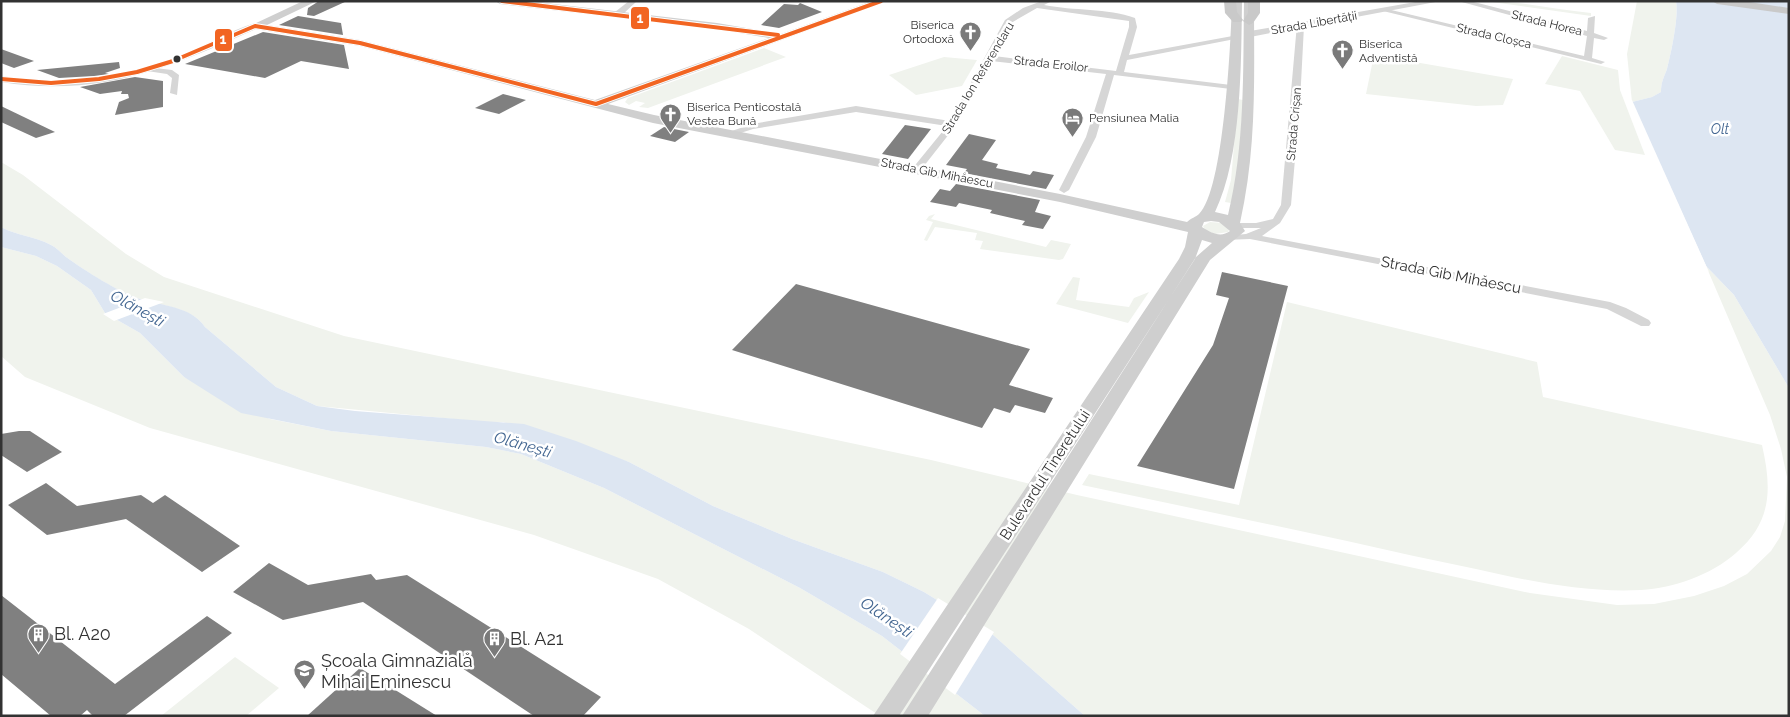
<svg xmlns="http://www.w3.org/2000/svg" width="1790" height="717" font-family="Raleway,sans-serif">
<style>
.green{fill:#f0f3ed}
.water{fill:#dde6f2}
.pier{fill:#fff}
.building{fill:#808080}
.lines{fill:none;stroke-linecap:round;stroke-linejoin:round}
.minor{fill:#d6d6d6;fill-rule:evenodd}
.tertiary{fill:#d6d6d6;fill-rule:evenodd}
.secondary{fill:#cfcfcf;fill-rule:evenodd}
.primary{fill:#c9c9c9;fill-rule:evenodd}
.bus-1-casing{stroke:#fff;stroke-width:6}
.bus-1{stroke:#f26522;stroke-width:4}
.bus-dot{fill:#323232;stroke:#fff;stroke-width:2}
.labels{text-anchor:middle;stroke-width:5;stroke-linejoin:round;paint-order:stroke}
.far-street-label{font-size:12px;fill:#323232;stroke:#fff}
.far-poi-label{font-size:12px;fill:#323232;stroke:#fff;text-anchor:start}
.far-water-label{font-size:14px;font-style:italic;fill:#436691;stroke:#fff}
.street-label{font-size:15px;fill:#323232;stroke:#fff}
.water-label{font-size:16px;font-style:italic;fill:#436691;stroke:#fff}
.near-poi-label{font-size:18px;fill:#323232;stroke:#fff;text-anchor:start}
.line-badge{stroke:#fff;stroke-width:2}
.badge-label{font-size:14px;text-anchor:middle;font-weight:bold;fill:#fff}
</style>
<rect width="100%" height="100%" fill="#fff"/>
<g class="green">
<path d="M1485,1C1521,1 1556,10 1591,13V16Z"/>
<path d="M1637,1H1676C1679,17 1671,53 1667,69C1664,77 1661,82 1661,92L1652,97L1632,102L1627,54Z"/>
<polygon points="764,48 786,57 648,108 639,107 645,103 636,101 629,105 625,102 628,98"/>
<polygon points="1374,55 1513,79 1503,105 1476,106 1366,94"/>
<polygon points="1562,56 1618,70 1620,90 1645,155 1615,150 1580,91 1545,84"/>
<polygon points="944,57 977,60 962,86 916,95 889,75"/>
<polygon points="1238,99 1243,100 1238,181 1231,203 1225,202 1231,180"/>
<path d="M1,162L23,175L126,254L164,277L344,336L931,460L1077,495L1530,593L1617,605L1654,604L1694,596L1724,586L1747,574L1771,551L1780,537L1785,521L1787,477L1781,449L1770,415L1706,266L1734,295L1789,388V716H1085L992,634L924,592L883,572L792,539L713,506L629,462L503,422H485L317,406L276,387L205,327C192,307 161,306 140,299C119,293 84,270 66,257C61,253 57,248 51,245C35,236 17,236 1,227Z"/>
<polygon points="935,214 931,219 1046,247 1051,240 1071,244 1063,259 1059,260 980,249 983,241 975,240 977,233 935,227 927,241 924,240 933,222 926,220 929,216"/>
<polygon points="1210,222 1223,223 1229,230 1228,232 1215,234 1205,230 1203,226"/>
<polygon points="1,247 36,256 57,266 91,290 105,313 140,333 184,377 270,419 331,431 486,447 521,454 604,488 800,588 882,636 985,716 880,716 749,629 658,579 534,535 150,428 25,377 1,356"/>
<polygon points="1073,277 1080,278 1076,300 1129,307 1134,298 1149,292 1128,323 1056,304"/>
<path d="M1287,302L1537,362L1543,397L1762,445C1772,489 1772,522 1736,553C1711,575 1674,588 1641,590C1586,593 1529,581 1476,569C1433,560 1390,551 1347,541C1259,522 1171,504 1082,485L1089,474L1239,505Z"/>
<polygon points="235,657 279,688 246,716 161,716"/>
</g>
<g class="water">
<path d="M1676,1H1789V388L1734,295L1706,266L1632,102L1652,97L1661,92C1661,82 1664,77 1667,69C1671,53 1679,17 1676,1Z"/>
<path d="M1,227C17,236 35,236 51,245C57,248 61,253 66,257C84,270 120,293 140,299C162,306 191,306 205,327L276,387L317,406L355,411L524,424L576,441L629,462L713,506L792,539L883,572L924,592L992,634L1085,716H985L882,636L800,588L604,488L521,454L486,447L331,431L241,413L184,377L140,333L105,313L91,290L57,266L36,256L1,247Z"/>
</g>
<g class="pier">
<polygon points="1631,100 1632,100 1709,272 1703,267 1630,103"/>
<polygon points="145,298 164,302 114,321 103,314"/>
<polygon points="938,598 994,632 955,695 900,654"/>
</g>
<g class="building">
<polygon points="319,1 347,1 314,16 307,15 308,8"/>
<polygon points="800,3 822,12 779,28 761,25 784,4 798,5"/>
<polygon points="298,16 341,23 343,35 279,25"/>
<polygon points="263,32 344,45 349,69 301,61 265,78 185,64"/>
<polygon points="1,49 34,61 14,68 1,63"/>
<polygon points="119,62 120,68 105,73 109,74 94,76 59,78 37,70"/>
<polygon points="135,77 163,81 163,107 115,115 119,102 129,98 128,94 121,94 122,91 100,94 80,87"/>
<polygon points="503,94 526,100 499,114 475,108"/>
<polygon points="1,106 55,132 36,138 1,122"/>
<polygon points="905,125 931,129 908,159 882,154"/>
<polygon points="664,127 689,132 675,142 650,136"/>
<polygon points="969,134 996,140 982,160 998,164 996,168 1030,175 1033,171 1054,175 1046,189 964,173 967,169 946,165"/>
<polygon points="956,184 1040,200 1035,212 1051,216 1043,229 1022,225 1025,221 990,213 992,210 959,203 956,207 930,202 940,189 950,191"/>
<polygon points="1222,272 1288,286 1234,489 1137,466 1213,345 1229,298 1216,295"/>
<polygon points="796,284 1030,349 1009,385 1053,398 1045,413 1015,405 1010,413 994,408 982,428 732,350"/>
<polygon points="19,431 30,431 62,452 27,472 1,455 1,434"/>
<polygon points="46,483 77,506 141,495 153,503 165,495 240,546 202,572 126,519 47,535 8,505"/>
<polygon points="269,563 308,585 371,574 376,580 407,575 601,697 583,716 534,716 363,602 283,620 233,592"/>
<polygon points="1,595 115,684 207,616 232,633 124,716 93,716 87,710 80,716 51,716 1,674"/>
<polygon points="360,668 437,716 307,716"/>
</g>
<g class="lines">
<g class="minor">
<polygon points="629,1 637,1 621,16 615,16 615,12"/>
<path d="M1042,1H1052L1044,5C1074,11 1107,8 1135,18L1137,27L1129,55L1238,35V39H1235L1127,60L1124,72L1231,85L1235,87L1231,89L1114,75L1096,137L1069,190L1064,193L1059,190L1086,137L1106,74L991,61L957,124L920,171L917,172L912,169L947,126L856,112L753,129L731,136L726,133L752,124L856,106L950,121L1005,20L1023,8ZM1037,8L1129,21V27L1116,71L994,56L1011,23Z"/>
<polygon points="1458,1 1470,1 1587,31 1588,18 1595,16 1594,33 1608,38 1604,40 1594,38 1592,58 1605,62 1601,64 1383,11 1387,9 1584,56 1587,36"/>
<polygon points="1297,24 1304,26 1300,102 1291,205 1280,223 1262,236 1610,302 1626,308 1649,320 1651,323 1649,326 1641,326 1607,309 1250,239 1224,240 1224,236 1246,234 1261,228 1235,228 1230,225 1231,223 1256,223 1273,219 1281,205"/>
<polygon points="147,67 172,70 179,75 177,95 170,93 172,78 167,74 147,71"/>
</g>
<g class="tertiary">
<polygon points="1421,1 1441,1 1250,37 1245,34 1250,31"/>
<path d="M255,23L259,26L258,28C171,67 99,98 1,82V76C63,86 127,78 185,54C208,44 231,30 255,23Z"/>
</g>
<path class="secondary" d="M303,1H317L267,25L360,40L595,100L769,38L717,29L500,4L495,1H528L717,23L781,34L872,1H887L608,104L654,115L1060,194L1187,222C1191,218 1196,217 1199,214C1224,191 1231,39 1232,1H1242C1241,64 1242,156 1215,212L1228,215C1245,145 1243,73 1244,1H1254C1254,79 1257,147 1240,223L1245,231L1210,260L928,716H902L1196,257L1212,243L1202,240L1195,259L899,716H873L1179,259L1185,247L1188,232L1060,202L653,123L360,46L255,29L250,26ZM1211,221L1219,222L1230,231C1221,238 1211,233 1202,227L1204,222Z"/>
<g class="primary">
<polygon points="1224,1 1236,1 1237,12 1243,20 1241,22 1233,22 1225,13"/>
<polygon points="1248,1 1260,1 1260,13 1253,23 1249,25 1243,21 1248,13"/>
<polygon points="1712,1 1743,1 1789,8 1789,14 1717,4"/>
</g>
<defs>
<g id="bus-1">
<polyline points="502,1 778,35"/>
<polyline points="1,79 51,83 99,79 137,72 173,61 255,26 360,43 596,104 881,1"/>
</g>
</defs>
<use href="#bus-1" class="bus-1-casing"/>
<use href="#bus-1" class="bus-1"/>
</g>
<defs>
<symbol id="church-pin" viewBox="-11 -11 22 30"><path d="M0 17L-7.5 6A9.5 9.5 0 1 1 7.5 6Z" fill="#7a7a7a" stroke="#fff"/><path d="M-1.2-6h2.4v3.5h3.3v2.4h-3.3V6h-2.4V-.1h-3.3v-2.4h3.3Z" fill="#fff"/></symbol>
<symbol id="hotel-pin" viewBox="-11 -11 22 30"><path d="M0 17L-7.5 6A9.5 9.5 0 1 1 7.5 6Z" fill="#7a7a7a" stroke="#fff"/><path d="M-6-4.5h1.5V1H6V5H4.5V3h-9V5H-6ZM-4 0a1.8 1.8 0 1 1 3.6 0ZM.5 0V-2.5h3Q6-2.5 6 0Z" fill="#fff"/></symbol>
<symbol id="building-pin" viewBox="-11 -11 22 30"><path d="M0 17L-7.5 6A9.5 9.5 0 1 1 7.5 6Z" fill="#7a7a7a" stroke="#fff"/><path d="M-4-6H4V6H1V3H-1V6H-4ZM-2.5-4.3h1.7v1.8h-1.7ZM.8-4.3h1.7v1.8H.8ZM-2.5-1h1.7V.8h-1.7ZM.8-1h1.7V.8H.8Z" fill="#fff"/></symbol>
<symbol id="school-pin" viewBox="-11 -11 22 30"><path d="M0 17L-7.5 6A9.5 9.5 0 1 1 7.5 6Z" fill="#7a7a7a" stroke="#fff"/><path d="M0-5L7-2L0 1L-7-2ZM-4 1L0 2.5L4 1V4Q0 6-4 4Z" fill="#fff"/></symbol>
</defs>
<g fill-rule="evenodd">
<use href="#church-pin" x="958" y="20" width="25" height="34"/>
<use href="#church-pin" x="1330" y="38" width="25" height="34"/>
<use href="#church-pin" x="658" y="102" width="25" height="34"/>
<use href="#hotel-pin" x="1060" y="106" width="25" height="34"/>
<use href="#building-pin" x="26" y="622" width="25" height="34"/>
<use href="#building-pin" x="482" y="626" width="25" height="34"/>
<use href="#school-pin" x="292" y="658" width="25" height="34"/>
</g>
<circle class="bus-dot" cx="177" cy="59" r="4.5"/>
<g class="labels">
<g class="far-street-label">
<text transform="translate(1314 23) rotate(-10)" y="4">Strada Libertății</text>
<text transform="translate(1547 23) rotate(14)" y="4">Strada Horea</text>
<text transform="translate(1494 36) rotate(13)" y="4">Strada Cloșca</text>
<text transform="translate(1051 64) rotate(6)" y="4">Strada Eroilor</text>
<text transform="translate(978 78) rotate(-59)" y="4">Strada Ion Referendaru</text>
<text transform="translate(1294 124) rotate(-85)" y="4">Strada Crișan</text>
<text transform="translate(937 173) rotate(11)" y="4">Strada Gib Mihăescu</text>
</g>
<g class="far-poi-label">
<text x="954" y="29" text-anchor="end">Biserica<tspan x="954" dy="14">Ortodoxă</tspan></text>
<text x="1359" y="48">Biserica<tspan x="1359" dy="14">Adventistă</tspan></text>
<text x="687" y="111">Biserica Penticostală<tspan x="687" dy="14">Vestea Bună</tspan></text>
<text x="1089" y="122">Pensiunea Malia</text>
</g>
<g class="far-water-label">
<text x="1720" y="134">Olt</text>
</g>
<g class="street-label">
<text transform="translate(1451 275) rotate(11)" y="5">Strada Gib Mihăescu</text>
<text transform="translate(1045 475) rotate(-57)" y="5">Bulevardul Tineretului</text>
</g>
<g class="water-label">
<text transform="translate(138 308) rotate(29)" y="6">Olănești</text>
<text transform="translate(523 444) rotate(16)" y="6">Olănești</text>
<text transform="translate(887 617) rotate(34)" y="6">Olănești</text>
</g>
<g class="near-poi-label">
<text x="54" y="640">Bl. A20</text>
<text x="510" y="645">Bl. A21</text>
<text x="321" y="667">Școala Gimnazială<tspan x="321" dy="21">Mihai Eminescu</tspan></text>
</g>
</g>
<g class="line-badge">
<rect x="630" y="6" width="20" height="24" rx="5" fill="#f26522"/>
<rect x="214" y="28" width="19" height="24" rx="5" fill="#f26522"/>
</g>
<g class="badge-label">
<text x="640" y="23">1</text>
<text x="223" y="44">1</text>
</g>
<rect width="1790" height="717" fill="none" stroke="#323232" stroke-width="5"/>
</svg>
